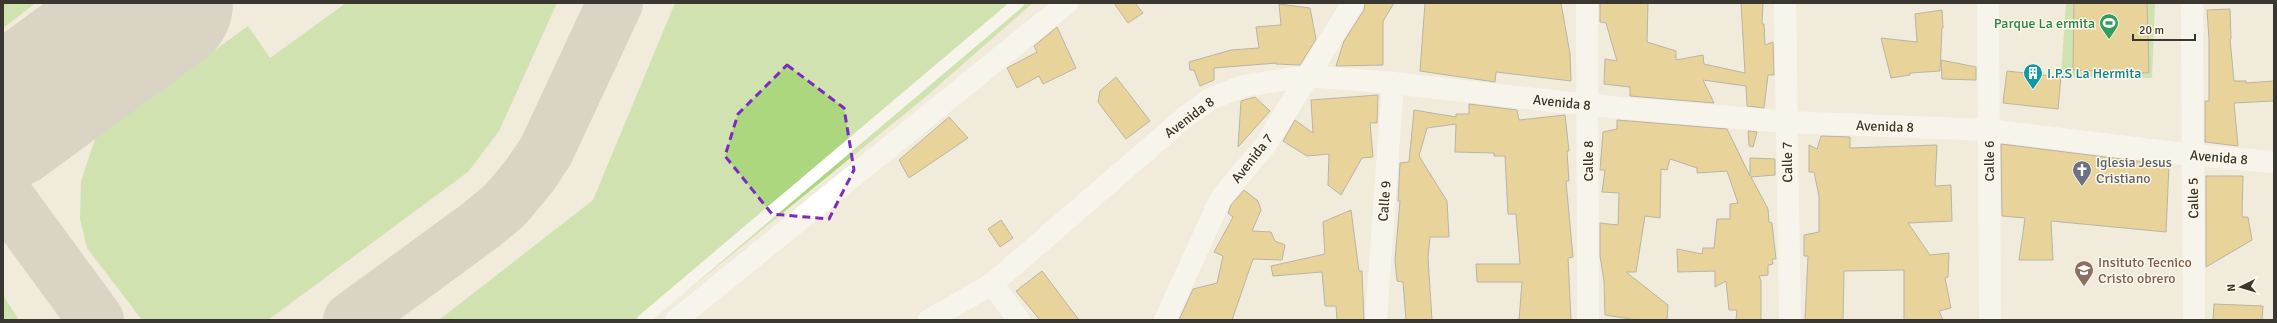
<svg xmlns="http://www.w3.org/2000/svg" width="2277" height="323" font-family="Signika,sans-serif">
<style>
.green{fill:#acd77e}
.lines{fill:none;stroke-linecap:round;stroke-linejoin:round}
.taxiway{stroke:#beb9ac;stroke-width:56}
.runway{stroke:#beb9ac;stroke-width:140}
.building{fill:#ddb74e;stroke:#767163}
.service{stroke:#fff;stroke-width:12}
.minor{stroke:#fff;stroke-width:22}
.tertiary{stroke:#fff;stroke-width:22}
.marked{fill:none;stroke:#7b2cbf;stroke-width:3;stroke-dasharray:8 5;stroke-linejoin:round}
.labels{text-anchor:middle;stroke-width:3;stroke-linejoin:round;paint-order:stroke}
.leisure-label{font-size:14px;fill:#27864d;stroke:#fef8e8;text-anchor:end}
.culture-label{font-size:14px;fill:#0d838f;stroke:#fef8e8;text-anchor:start}
.street-label{font-size:14px;fill:#3a3731;stroke:#fef8e8}
.worship-label{font-size:14px;fill:#5b616d;stroke:#fef8e8;text-anchor:start}
.education-label{font-size:14px;fill:#785e54;stroke:#fef8e8;text-anchor:start}
</style>
<rect width="100%" height="100%" fill="#f1ebdb"/>
<g class="green">
<polygon points="3,3 36,3 3,28"/>
<polygon points="346,3 557,3 499,131 468,172 268,320 142,320 87,248 80,219 81,181 96,136 248,26 270,58"/>
<polygon points="675,3 1033,3 923,99 651,320 439,320 593,200"/>
<polygon points="2066,3 2155,3 2152,78 2061,77"/>
<polygon points="3,295 19,320 3,320"/>
</g>
<g class="lines">
<g class="taxiway">
<polyline points="3,123 18,109"/>
<polyline points="3,193 96,320"/>
<polyline points="351,320 481,225 506,204 530,175 546,151 615,3"/>
</g>
<polyline class="runway" points="3,120 163,3"/>
</g>
<g class="building">
<polygon points="1114,3 1135,3 1143,13 1128,23"/>
<polygon points="1365,3 1394,3 1383,21 1383,65 1336,66 1344,41 1364,10"/>
<polygon points="1425,3 1561,3 1570,54 1571,81 1496,72 1495,82 1420,71"/>
<polygon points="1600,3 1648,3 1647,42 1676,51 1676,60 1703,55 1704,64 1745,73 1741,3 1763,3 1762,24 1764,24 1765,45 1773,42 1774,75 1768,75 1764,108 1747,106 1746,86 1703,80 1714,103 1630,96 1630,87 1604,84 1605,59 1617,61 1606,23 1600,22"/>
<polygon points="2074,3 2147,3 2149,73 2073,70"/>
<polygon points="1279,4 1310,8 1316,39 1300,65 1276,64 1277,63 1214,68 1214,80 1200,86 1194,70 1190,70 1189,62 1231,50 1259,48 1256,27 1281,25"/>
<polygon points="2230,9 2231,39 2230,39 2234,81 2246,81 2246,83 2274,81 2274,101 2234,103 2238,146 2205,142 2205,101 2209,101 2209,40 2207,10"/>
<polygon points="1942,10 1943,28 1942,28 1940,71 1910,73 1910,75 1891,78 1881,38 1917,42 1915,14"/>
<polygon points="1057,27 1076,68 1043,84 1039,76 1017,88 1007,68 1037,52 1034,46"/>
<polygon points="1941,60 1976,67 1976,80 1942,79"/>
<polygon points="2007,71 2061,77 2058,109 2003,103"/>
<polygon points="1116,77 1150,121 1126,139 1098,102 1100,91"/>
<polygon points="1378,95 1377,123 1370,123 1373,157 1362,158 1341,195 1328,185 1329,154 1307,156 1283,141 1295,120 1313,133 1311,100"/>
<polygon points="1255,97 1270,111 1238,147 1241,101"/>
<polygon points="1469,104 1517,110 1519,120 1565,115 1569,151 1567,151 1569,181 1566,181 1573,257 1568,258 1571,320 1519,320 1522,282 1477,282 1476,264 1520,264 1516,214 1508,214 1505,156 1494,156 1494,153 1455,152 1456,124 1427,128 1419,156 1447,201 1449,237 1430,237 1428,258 1432,320 1406,320 1403,282 1397,281 1395,260 1400,201 1398,201 1400,163 1409,162 1414,110 1456,117 1456,114 1469,114"/>
<polygon points="949,117 968,138 909,178 899,160"/>
<polygon points="1617,120 1727,129 1750,176 1750,158 1775,159 1775,175 1751,177 1768,209 1769,222 1772,223 1776,259 1772,259 1773,264 1768,265 1768,275 1759,276 1761,281 1761,320 1736,320 1737,310 1729,310 1726,281 1715,287 1715,271 1678,272 1677,249 1702,254 1703,248 1714,248 1717,219 1730,219 1730,204 1738,203 1727,171 1697,173 1697,168 1670,159 1667,170 1661,169 1660,218 1645,216 1636,272 1626,272 1668,305 1667,320 1637,320 1605,315 1604,281 1600,256 1600,223 1618,225 1619,193 1602,192 1605,170 1600,170 1603,132 1617,129"/>
<polygon points="1748,131 1757,132 1753,147 1749,146"/>
<polygon points="1821,136 1850,137 1850,148 1937,145 1935,186 1951,185 1952,221 1908,223 1930,255 1949,253 1948,277 1945,278 1951,308 1939,311 1943,320 1904,320 1904,270 1844,271 1843,320 1805,320 1808,256 1804,256 1804,235 1819,232 1819,196 1814,172 1809,172 1809,145 1817,149"/>
<polygon points="2001,144 2169,165 2166,232 2051,221 2053,260 2019,260 2025,218 2002,216"/>
<polygon points="2206,176 2243,176 2242,217 2248,217 2252,240 2206,267"/>
<polygon points="1244,190 1258,201 1261,210 1252,231 1271,232 1275,241 1285,245 1282,260 1253,259 1232,320 1179,320 1193,289 1217,283 1223,256 1214,252 1233,217 1228,213 1231,205"/>
<polygon points="1351,210 1359,271 1362,271 1364,320 1337,320 1336,306 1325,306 1322,272 1273,276 1271,266 1325,254 1323,222"/>
<polygon points="1001,220 1013,238 1000,247 988,229"/>
<polygon points="1042,271 1079,320 1040,320 1016,291"/>
<polygon points="2214,304 2263,306 2262,320 2213,320"/>
</g>
<g class="lines">
<polyline class="service" points="643,320 1018,3"/>
<g class="minor">
<polyline points="1587,3 1588,320"/>
<polyline points="1785,3 1790,320"/>
<polyline points="1988,3 1990,320"/>
<polyline points="2192,3 2194,320"/>
<polyline points="992,284 1019,320"/>
<polyline points="676,320 1067,3"/>
<polyline points="1165,320 1221,198 1266,144 1308,76 1393,83 1588,105 1787,122 1989,130 2192,155 2274,162"/>
<polyline points="1376,320 1393,83"/>
</g>
<polyline class="tertiary" points="929,320 992,284 1184,118 1210,99 1243,86 1308,76 1353,3"/>
</g>
<path d="M0 0H2277V323H0ZM787,65L844,108L854,170L829,219L772,214L725,156L738,114Z" fill="#f1ebdb" fill-opacity=".55" fill-rule="evenodd"/>
<path class="marked" d="M787,65L844,108L854,170L829,219L772,214L725,156L738,114Z"/>
<defs>
<symbol id="stadium-pin" viewBox="-11 -11 22 30"><path d="M0 17L-7.5 6A9.5 9.5 0 1 1 7.5 6Z" fill="#2e9e5b" stroke="#fef8e8"/><path d="M0-5a6.5 5 0 1 0 0 10a6.5 5 0 1 0 0-10ZM-3.5-1.8h7v3.6h-7Z" fill="#fff"/></symbol>
<symbol id="building-pin" viewBox="-11 -11 22 30"><path d="M0 17L-7.5 6A9.5 9.5 0 1 1 7.5 6Z" fill="#0f9aa8" stroke="#fef8e8"/><path d="M-4-6H4V6H1V3H-1V6H-4ZM-2.5-4.3h1.7v1.8h-1.7ZM.8-4.3h1.7v1.8H.8ZM-2.5-1h1.7V.8h-1.7ZM.8-1h1.7V.8H.8Z" fill="#fff"/></symbol>
<symbol id="church-pin" viewBox="-11 -11 22 30"><path d="M0 17L-7.5 6A9.5 9.5 0 1 1 7.5 6Z" fill="#6b7280" stroke="#fef8e8"/><path d="M-1.2-6h2.4v3.5h3.3v2.4h-3.3V6h-2.4V-.1h-3.3v-2.4h3.3Z" fill="#fff"/></symbol>
<symbol id="school-pin" viewBox="-11 -11 22 30"><path d="M0 17L-7.5 6A9.5 9.5 0 1 1 7.5 6Z" fill="#8d6e63" stroke="#fef8e8"/><path d="M0-5L7-2L0 1L-7-2ZM-4 1L0 2.5L4 1V4Q0 6-4 4Z" fill="#fff"/></symbol>
</defs>
<g fill-rule="evenodd">
<use href="#stadium-pin" x="2098" y="12" width="22" height="30"/>
<use href="#building-pin" x="2022" y="62" width="22" height="30"/>
<use href="#church-pin" x="2071" y="159" width="22" height="30"/>
<use href="#school-pin" x="2073" y="259" width="22" height="30"/>
</g>
<g class="labels">
<g class="leisure-label">
<text x="2095" y="28">Parque La ermita</text>
</g>
<g class="culture-label">
<text x="2047" y="78">I.P.S La Hermita</text>
</g>
<g class="street-label">
<text transform="translate(1562 102) rotate(6)" y="5">Avenida 8</text>
<text transform="translate(1189 117) rotate(-37)" y="5">Avenida 8</text>
<text transform="translate(1885 126) rotate(2)" y="5">Avenida 8</text>
<text transform="translate(2219 157) rotate(5)" y="5">Avenida 8</text>
<text transform="translate(1252 158) rotate(-52)" y="5">Avenida 7</text>
<text transform="translate(1588 161) rotate(-90)" y="5">Calle 8</text>
<text transform="translate(1989 161) rotate(-90)" y="5">Calle 6</text>
<text transform="translate(1787 162) rotate(-91)" y="5">Calle 7</text>
<text transform="translate(2193 198) rotate(-91)" y="5">Calle 5</text>
<text transform="translate(1384 201) rotate(-86)" y="5">Calle 9</text>
</g>
<g class="worship-label">
<text x="2096" y="167">Iglesia Jesus<tspan x="2096" dy="16">Cristiano</tspan></text>
</g>
<g class="education-label">
<text x="2098" y="267">Insituto Tecnico<tspan x="2098" dy="16">Cristo obrero</tspan></text>
</g>
</g>
<rect width="2277" height="323" fill="none" stroke="#3a3731" stroke-width="8"/>
<g transform="translate(2241 287) rotate(265)" stroke="#fef8e8" stroke-width="3" paint-order="stroke">
<path d="M0-3L7 15L0 10L-7 15Z" fill="#3a3731"/>
<text y="-6" font-size="11" font-weight="bold" text-anchor="middle" fill="#3a3731">N</text>
</g>
<path d="M2133 34v6h62v-6" fill="none" stroke="#3a3731" stroke-width="2"/>
<text x="2139" y="34" font-size="12" fill="#3a3731" stroke="#fef8e8" stroke-width="3" paint-order="stroke">20 m</text>
</svg>
